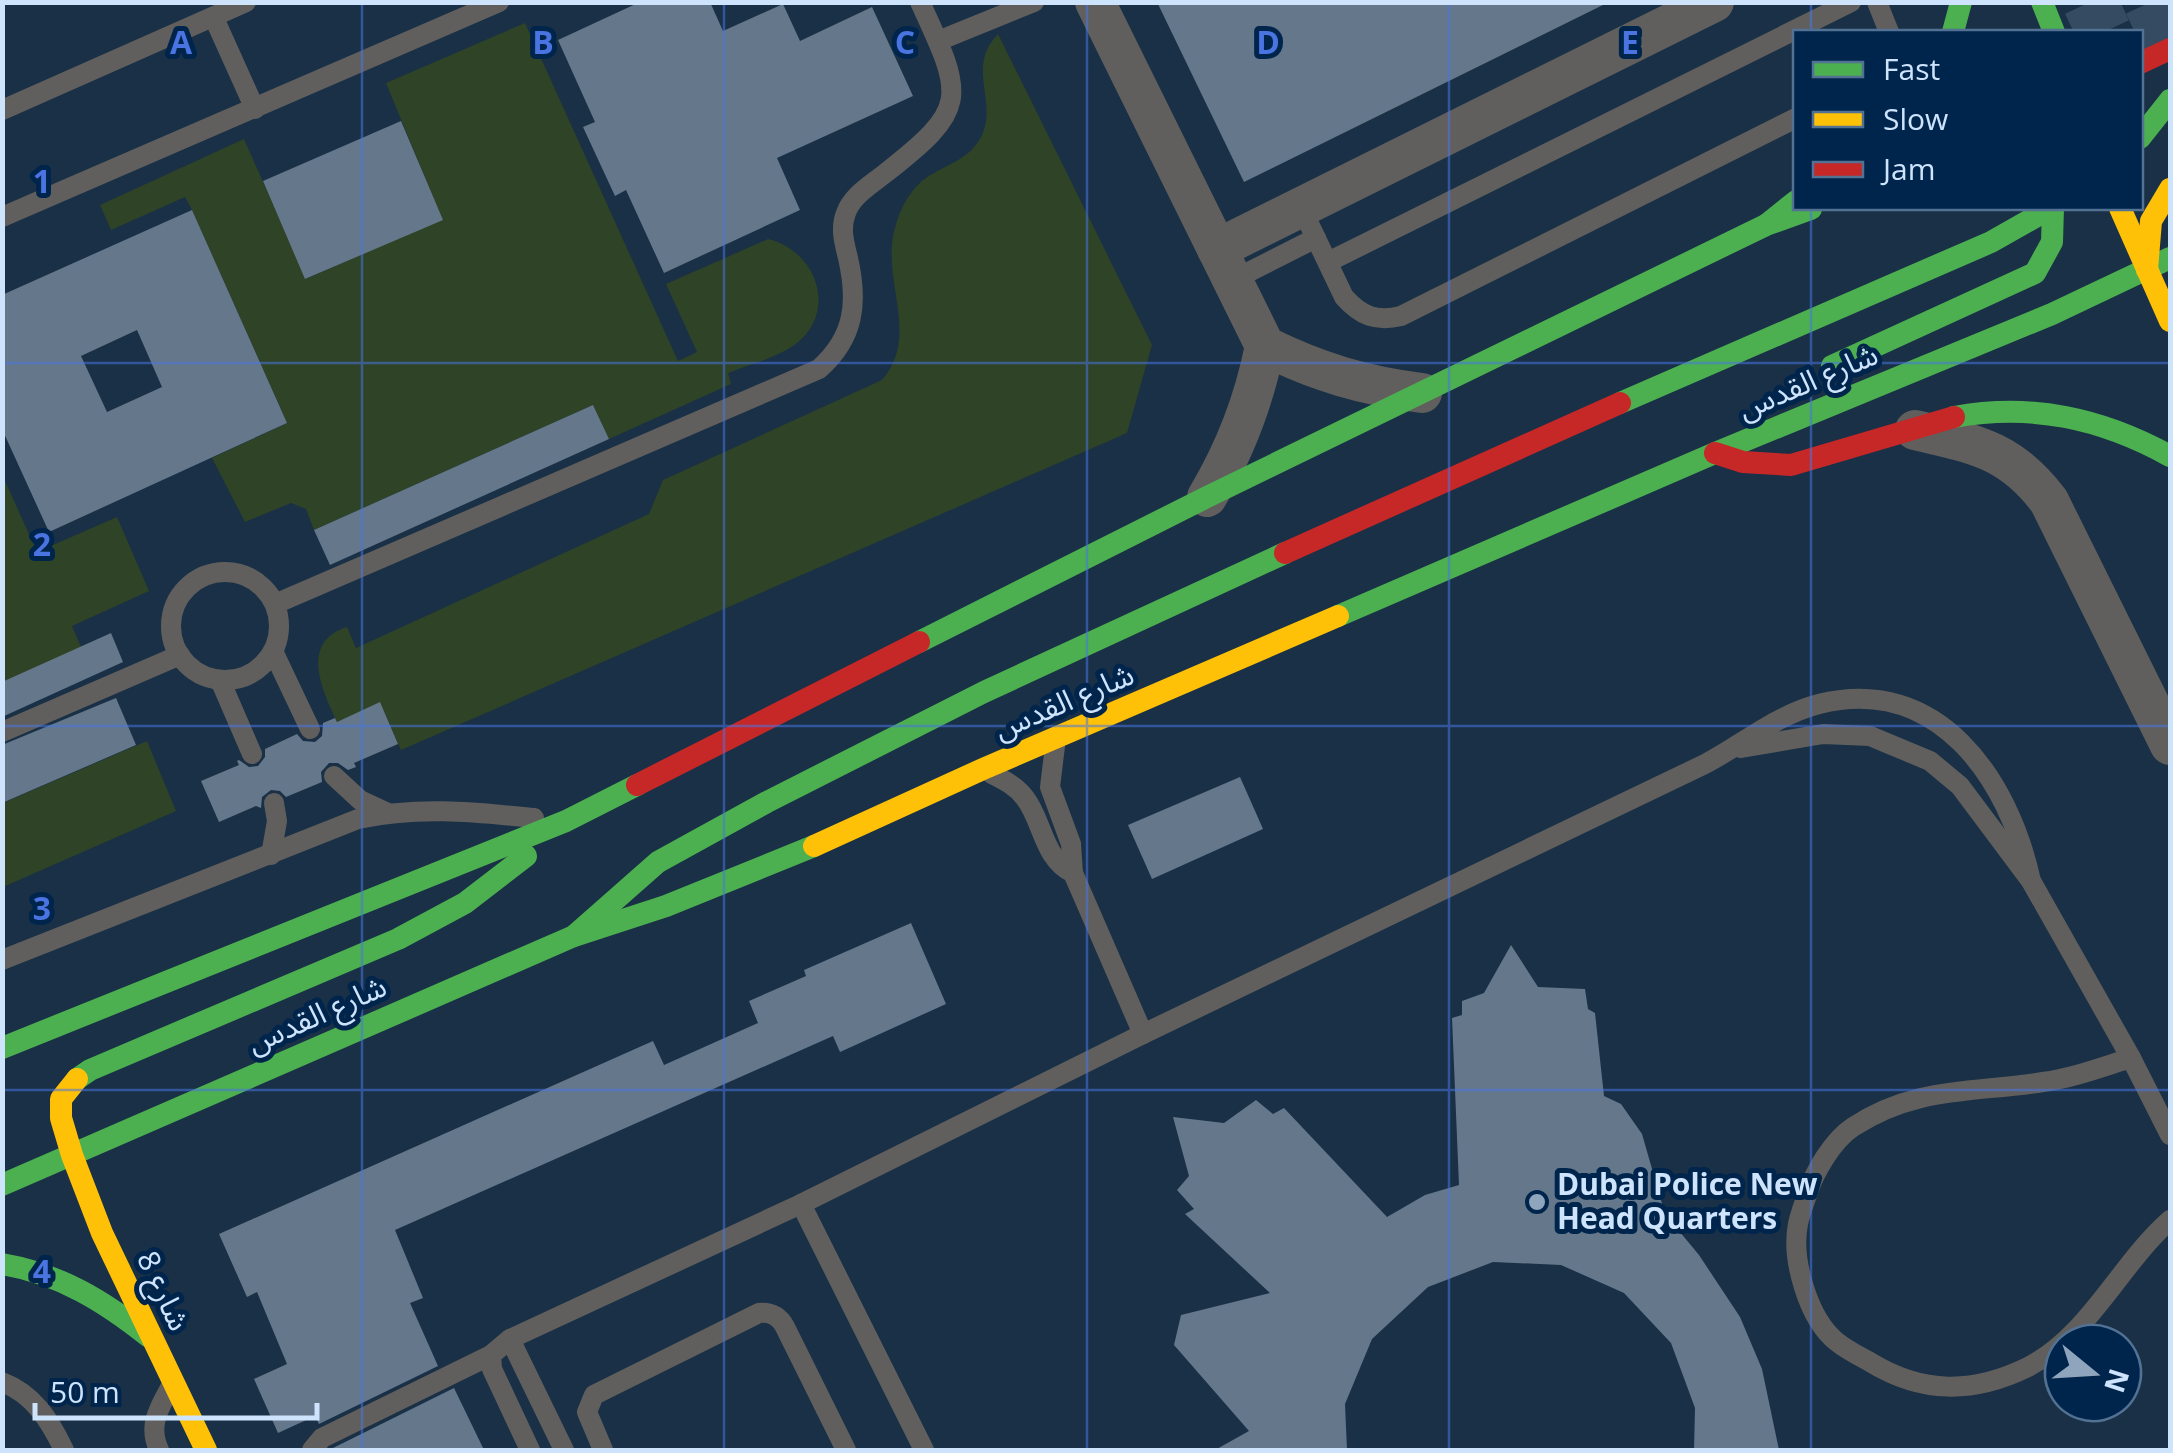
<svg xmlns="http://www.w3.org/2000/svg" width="2173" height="1453" font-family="'Open Sans','Noto Sans Arabic',sans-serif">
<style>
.green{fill:#2f4326}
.building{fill:#65788b;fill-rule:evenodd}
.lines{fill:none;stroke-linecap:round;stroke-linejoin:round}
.highway-tunnel{stroke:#344b61;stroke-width:55;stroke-dasharray:55 28;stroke-linecap:butt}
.lane{stroke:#605f5d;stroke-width:20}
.street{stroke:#605f5d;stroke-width:40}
.fast{stroke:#4caf50;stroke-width:22}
.slow{stroke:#ffc107;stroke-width:22}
.jam{stroke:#c62828;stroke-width:22}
.grid{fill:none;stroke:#4974e1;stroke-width:2.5;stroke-opacity:0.55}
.poi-dot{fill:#8fa5bd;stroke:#00254c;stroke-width:4}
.labels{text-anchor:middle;stroke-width:10;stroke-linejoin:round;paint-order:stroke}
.street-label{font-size:30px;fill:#cee4fd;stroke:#00254c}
.poi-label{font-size:30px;font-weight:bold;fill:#cee4fd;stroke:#00254c;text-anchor:start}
.grid-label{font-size:32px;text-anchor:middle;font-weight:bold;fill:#4974e1;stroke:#00254c;stroke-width:10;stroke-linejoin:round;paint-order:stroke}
</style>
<rect width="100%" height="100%" fill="#193046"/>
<g class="green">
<path d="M525,23L678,361L697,352L666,284L768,239C818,251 839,314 793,346C775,358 749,365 728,373L731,384L609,439L593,405L314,530L306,509L291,503L245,522L212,458L287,423L192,210L185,197L111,230L100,205L244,139L306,279L442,219L386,83Z"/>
<path d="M998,34L1152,345L1127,433L401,750L380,703L337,722C321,689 300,642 347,627L356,648L649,514L663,480L882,380C917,339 888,292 892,245C894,221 906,192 926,178C946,164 969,160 981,137C999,101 965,68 998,34Z"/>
<polygon points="2,474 37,552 117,517 149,591 72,626 81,647 3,682"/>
<polygon points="147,741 176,811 3,887 3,803"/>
</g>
<g class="building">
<polygon points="640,2 710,2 723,31 783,4 800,41 872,7 913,96 777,158 800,210 664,273 626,190 615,196 583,127 595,122 558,40"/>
<polygon points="1157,2 1609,2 1244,182"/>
<polygon points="401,121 443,220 305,279 263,181"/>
<path d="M192,210L287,423L49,532L2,429V295ZM137,330L162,387L107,412L81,356Z"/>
<polygon points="593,405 609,439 330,565 314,530"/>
<polygon points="111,633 123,662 2,717 2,682"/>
<polygon points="116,698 136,745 2,803 2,745"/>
<polygon points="380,702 398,744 354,763 356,767 348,770 338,763 329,763 321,772 322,782 286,797 280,791 271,790 262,797 261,808 256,806 219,822 201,781 239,765 237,761 239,760 249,767 258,766 265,757 265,749 297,734 303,741 315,742 322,736 323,723 335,718 337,722"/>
<polygon points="1240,777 1263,829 1152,879 1128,825"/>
<polygon points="911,923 946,1004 840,1052 833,1036 395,1230 423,1298 410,1303 438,1366 319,1424 315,1416 278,1433 254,1379 287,1364 257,1292 247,1297 219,1234 653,1041 664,1065 758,1023 749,1001 806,976 804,970"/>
<polygon points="1511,945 1538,987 1585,989 1588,1009 1595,1013 1604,1096 1621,1104 1642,1134 1665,1214 1699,1255 1740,1317 1762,1369 1779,1450 1694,1450 1695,1408 1671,1343 1624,1293 1561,1265 1493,1262 1428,1287 1372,1339 1345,1404 1347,1450 1215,1450 1249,1431 1174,1345 1181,1315 1270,1293 1185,1214 1194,1209 1177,1190 1189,1176 1173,1117 1224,1123 1256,1100 1273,1114 1284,1108 1387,1217 1425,1195 1459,1185 1452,1018 1462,1015 1462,1001 1484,993"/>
<polygon points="454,1388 484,1450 332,1450 331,1449"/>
</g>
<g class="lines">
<g class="highway-tunnel">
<polyline points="2090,2 2104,32"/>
<polyline points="2151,2 2170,43"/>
</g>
<g class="lane">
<polyline points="1877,2 1889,32"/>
<polyline points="214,18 255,109"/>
<polyline points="938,41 1034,2"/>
<polyline points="2,110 246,2"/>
<path d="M1301,207L1344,297C1361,316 1376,322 1401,316L1796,118"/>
<polyline points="2,217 499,2"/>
<polyline points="1328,262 1851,2"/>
<polyline points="1233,280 1316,238"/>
<circle cx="225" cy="626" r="54"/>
<path d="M275,604L819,369C855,337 858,302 848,258C844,242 840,228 846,213C852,196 869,186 883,175C969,108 965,99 920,2"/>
<polyline points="273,651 310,729"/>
<polyline points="220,680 252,754"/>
<polyline points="2,732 180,655"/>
<polyline points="1055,746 1050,787 1071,844 1073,873 1143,1034"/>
<polyline points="1741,748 1823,734 1870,736 1930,761 1960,786 2031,881 2131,1058 2170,1135"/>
<path d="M992,774C1004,780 1016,786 1025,798C1043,821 1043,859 1073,873"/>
<polyline points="334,776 360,800 388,813"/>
<polyline points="271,855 277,821 274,803"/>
<path d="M2,960L358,819C418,806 474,812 534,818"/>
<path d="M2131,1058C2102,1067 2073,1078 2043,1082C1974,1093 1915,1086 1853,1127C1833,1140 1814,1172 1807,1195C1804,1204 1800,1214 1798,1224C1791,1259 1808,1319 1837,1342C1847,1350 1859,1356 1870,1362C1922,1394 1973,1394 2028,1367C2089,1336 2120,1264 2170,1220"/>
<polyline points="801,1204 924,1450"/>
<polyline points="510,1339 564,1450"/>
<path d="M2,1382C34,1394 50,1421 64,1450"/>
<path d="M159,1450C148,1426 158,1410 170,1388"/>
<polyline points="312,1450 322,1438 491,1355"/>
<path d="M530,1450L492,1369L491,1355L510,1339L801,1204L1143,1034L1705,764C1743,744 1776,715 1819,704C1938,674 2009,779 2031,881"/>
<path d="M603,1450L587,1412L594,1395L759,1313C771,1312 779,1316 785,1327L846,1450"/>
</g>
<g class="street">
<path d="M1095,2L1265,346C1317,372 1365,386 1422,393"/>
<polyline points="1217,249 1714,2"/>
<path d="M1915,430C1974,444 2010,449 2049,501L2170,745"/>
<path d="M1207,497C1236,449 1254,401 1265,346"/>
</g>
<g class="fast">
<polyline points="2042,2 2054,32"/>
<polyline points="1953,32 1961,2"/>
<polyline points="2140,138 2170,100"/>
<polyline points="1766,225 1796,201"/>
<polyline points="1832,366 2035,273 2052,242 2053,208"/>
<polyline points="1620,403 1991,242 2051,208"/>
<path d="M1954,417C2032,403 2101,418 2170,456"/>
<polyline points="1338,616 1715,453 2052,314 2170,258"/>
<polyline points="919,642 1207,497 1766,225 1811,209"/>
<polyline points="574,936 658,862 767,802 984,692 1285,553"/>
<polyline points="2,1048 566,821 637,785"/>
<polyline points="77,1079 90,1070 398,939 465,903 526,856"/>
<polyline points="2,1185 574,936 666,906 814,846"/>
<path d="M2,1264C60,1274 104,1301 149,1337"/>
</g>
<g class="slow">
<polyline points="2120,208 2170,321"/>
<polyline points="2147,270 2151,221 2170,189"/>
<polyline points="814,846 983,769 1338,616"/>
<polyline points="77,1079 61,1099 61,1118 72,1155 102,1233 206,1450"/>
</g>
<g class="jam">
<polyline points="2140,63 2170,49"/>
<polyline points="1715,453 1743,462 1791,465 1954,417"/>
<polyline points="1285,553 1620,403"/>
<polyline points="637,785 919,642"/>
</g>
</g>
<path class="grid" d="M362,2V1450M724,2V1450M1087,2V1450M1449,2V1450M1811,2V32M1811,208V1450M2,363H2170M2,726H2170M2,1090H2170"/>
<circle class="poi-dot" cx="1537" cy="1202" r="10"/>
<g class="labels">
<g class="street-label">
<text transform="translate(1808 382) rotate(-23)" y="10">شارع القدس</text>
<text transform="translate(1064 702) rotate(-23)" y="10">شارع القدس</text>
<text transform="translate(317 1015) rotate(-24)" y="10">شارع القدس</text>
<text transform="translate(163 1291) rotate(65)" y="10">شارع 8</text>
</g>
<g class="poi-label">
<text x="1557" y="1195">Dubai Police New<tspan x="1557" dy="34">Head Quarters</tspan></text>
</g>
</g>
<g class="grid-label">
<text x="181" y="54">A</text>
<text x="543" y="54">B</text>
<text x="905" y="54">C</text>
<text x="1268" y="54">D</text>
<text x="1630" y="54">E</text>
<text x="42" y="193">1</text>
<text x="42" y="556">2</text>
<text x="42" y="920">3</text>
<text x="42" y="1283">4</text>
</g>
<rect width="2173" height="1453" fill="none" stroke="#cee4fd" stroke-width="10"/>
<rect x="1793" y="30" width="350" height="180" fill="#00254c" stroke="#527193" stroke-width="2.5"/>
<rect x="1813" y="62" width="50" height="15" fill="#4caf50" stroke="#527193" stroke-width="2.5"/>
<text x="1883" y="80" font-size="30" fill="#cee4fd">Fast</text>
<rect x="1813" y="112" width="50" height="15" fill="#ffc107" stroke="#527193" stroke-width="2.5"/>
<text x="1883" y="130" font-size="30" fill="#cee4fd">Slow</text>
<rect x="1813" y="162" width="50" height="15" fill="#c62828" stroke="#527193" stroke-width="2.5"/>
<text x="1883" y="180" font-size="30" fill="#cee4fd">Jam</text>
<g transform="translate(2093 1373) rotate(108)"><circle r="48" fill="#00254c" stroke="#527193" stroke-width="2.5"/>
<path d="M0-8L18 38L0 25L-18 38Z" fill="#8fa5bd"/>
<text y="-15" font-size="28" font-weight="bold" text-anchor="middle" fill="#cee4fd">N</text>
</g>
<path d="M35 1403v15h282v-15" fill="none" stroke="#cee4fd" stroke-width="5"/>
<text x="50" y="1403" font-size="30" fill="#cee4fd" stroke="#00254c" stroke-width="8" paint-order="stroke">50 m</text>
</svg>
